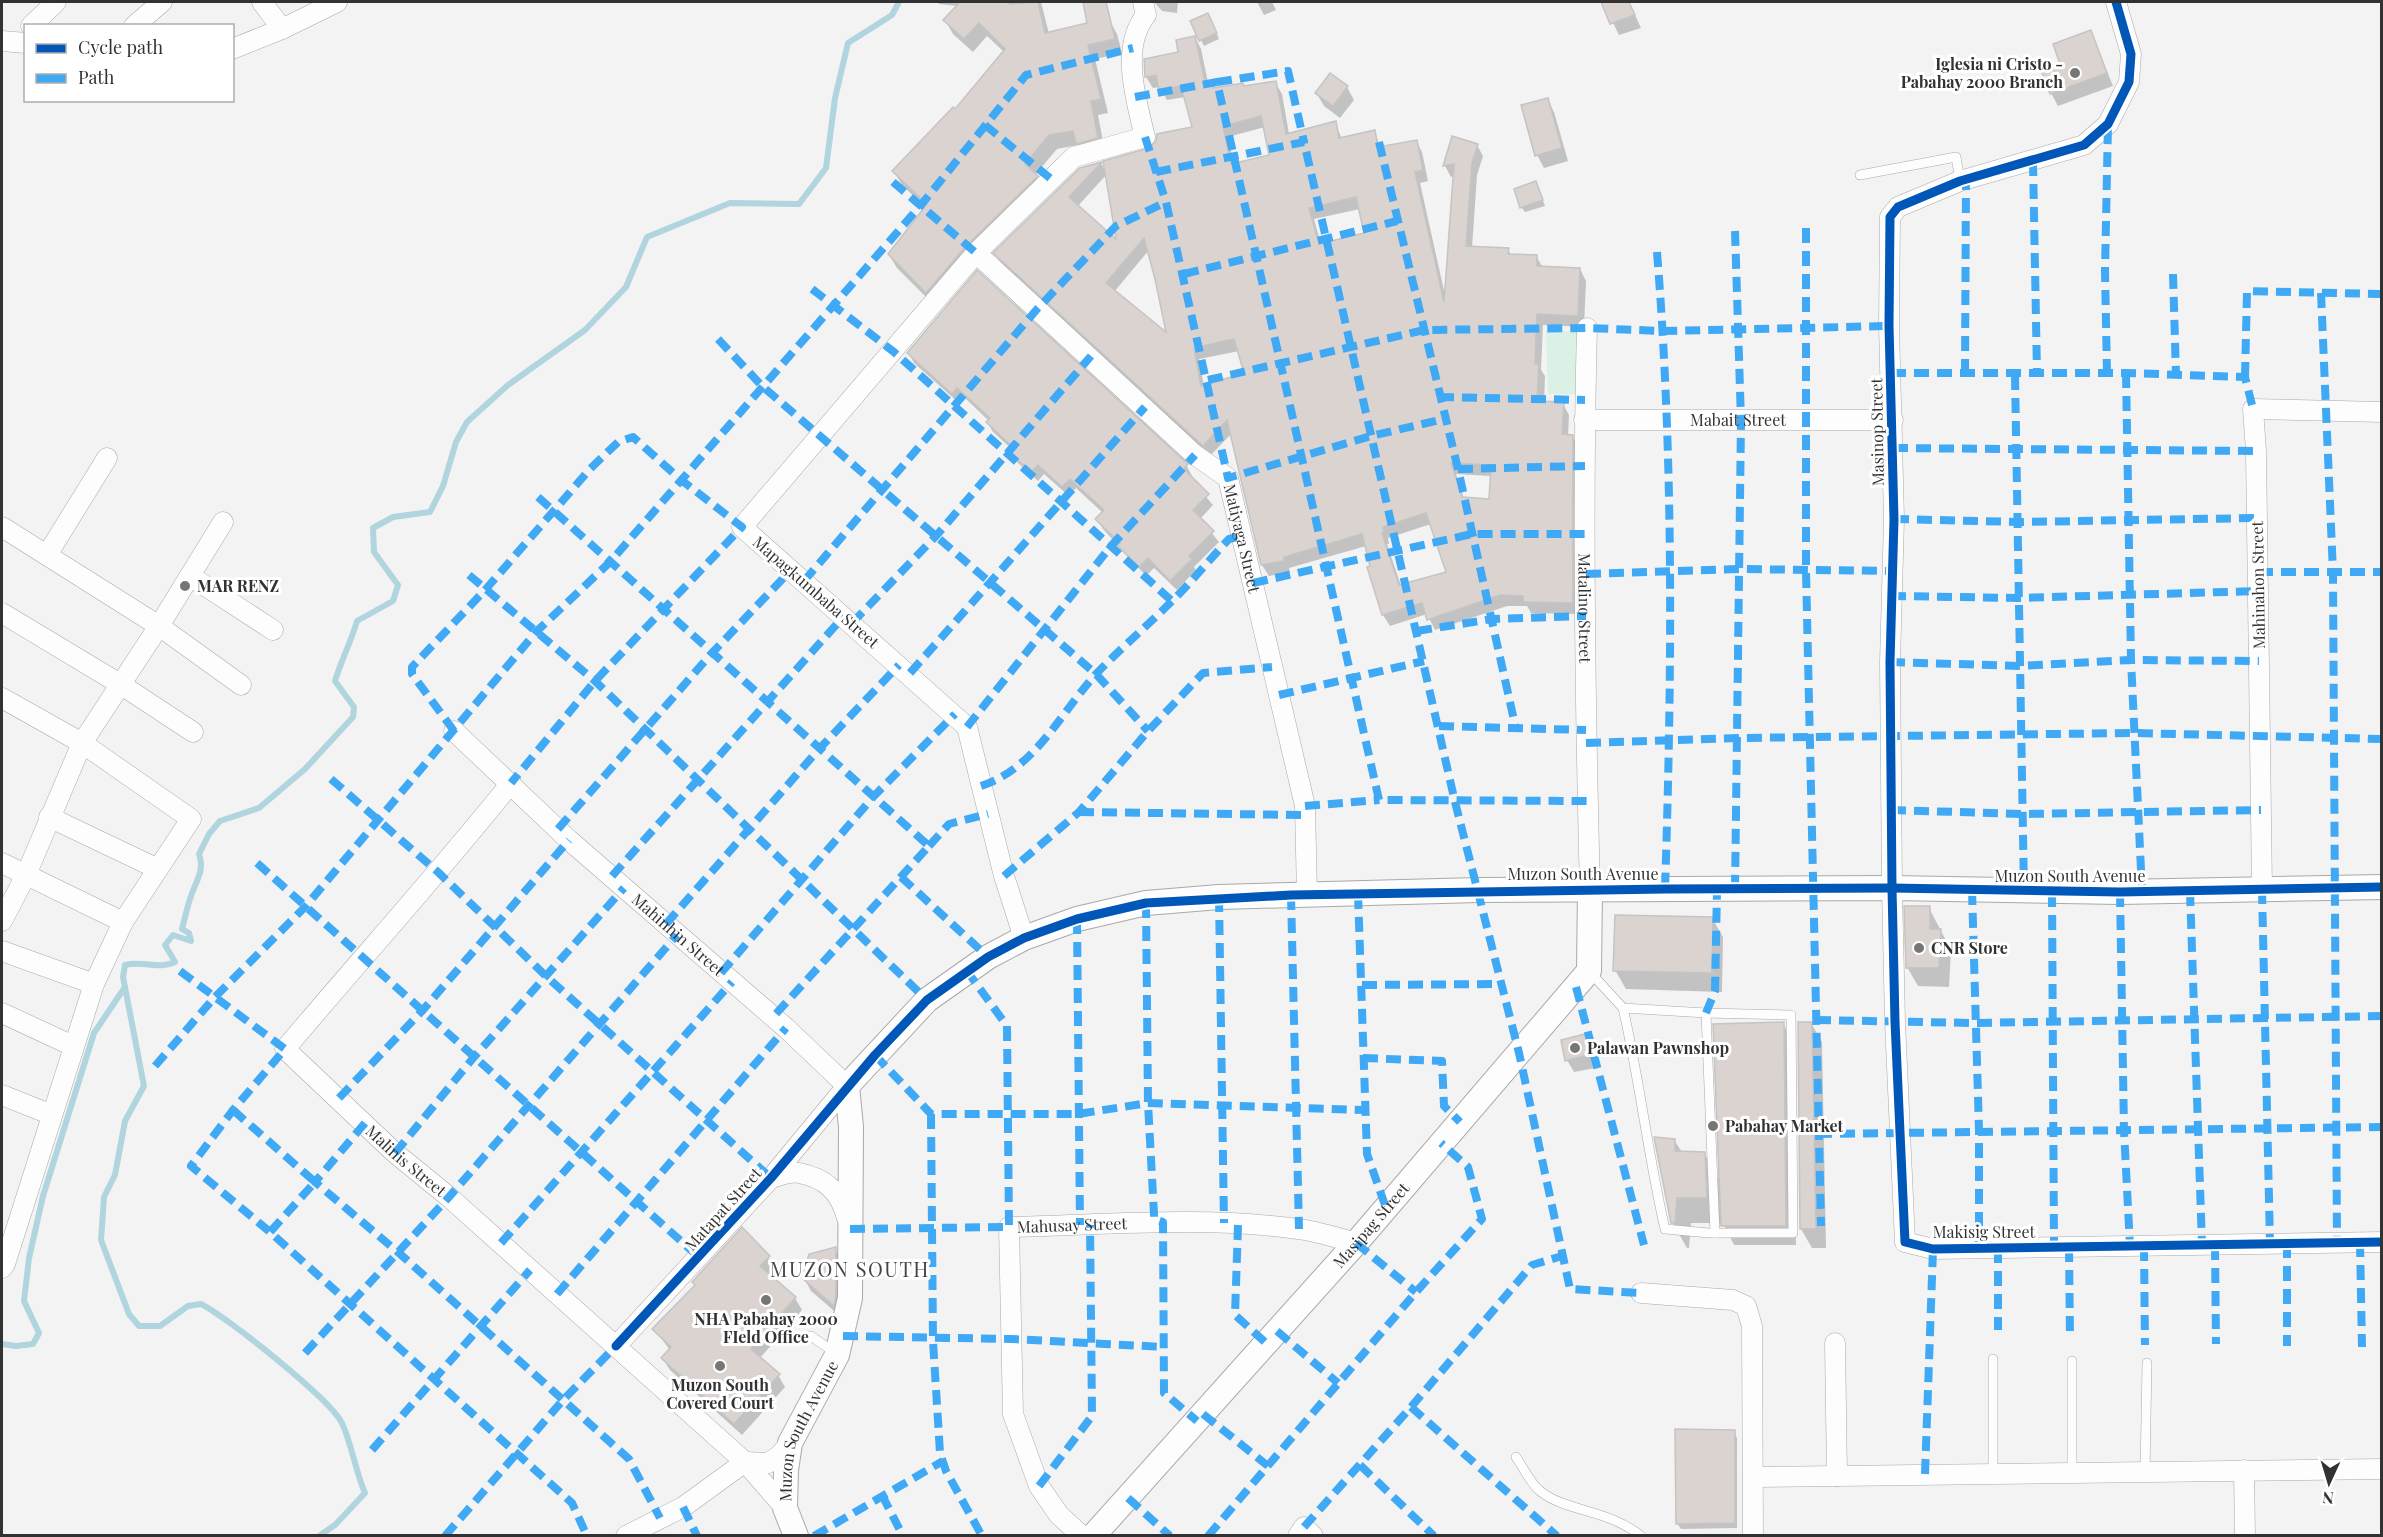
<svg xmlns="http://www.w3.org/2000/svg" width="2383" height="1537" font-family="'Playfair Display',serif">
<style>
.green{fill:#dbf1e5}
.shadow{fill:#0003;fill-rule:evenodd}
.lines{fill:none;stroke-linecap:round;stroke-linejoin:round}
.stream{stroke:#b0d5df;stroke-width:6}
.building{fill:#dbd3cf;stroke:#c4c4c4;stroke-width:1.5;fill-rule:evenodd}
.service-casing{stroke:#a9a9a9;stroke-width:10}
.minor-casing{stroke:#a9a9a9;stroke-width:21}
.tertiary-casing{stroke:#a9a9a9;stroke-width:26}
.service{stroke:#fdfdfd;stroke-width:9}
.minor{stroke:#fdfdfd;stroke-width:20}
.tertiary{stroke:#fdfdfd;stroke-width:24}
.quiet{stroke:#3fa9f5;stroke-width:8;stroke-dasharray:15 8;stroke-linecap:butt}
.cycleway-casing{stroke:#fff;stroke-width:13}
.cycleway{stroke:#0057b8;stroke-width:9}
.poi-dot{fill:#767676;stroke:#fff;stroke-width:2}
.labels{text-anchor:middle;stroke-width:6;stroke-linejoin:round;paint-order:stroke}
.poi-label{font-size:16px;font-weight:bold;fill:#323233;stroke:#fff;text-anchor:start}
.street-label{font-size:16px;fill:#323233;stroke:#fff}
.quarter-label{font-size:20px;letter-spacing:1.5px;fill:#454546;stroke:#fff}
</style>
<rect width="100%" height="100%" fill="#f3f3f3"/>
<polygon class="green" points="1546,331 1593,332 1590,395 1548,394"/>
<g class="shadow">
<polygon points="937,2 1041,2 1049,34 1109,20 1117,34 1122,53 1095,59 1108,113 1098,115 1105,152 1085,157 1078,145 1057,149 1035,175 1045,190 935,306 897,268 889,255 926,208 902,185 894,171 955,111 1004,52 987,36 973,52 953,34 945,20 958,6 939,4"/>
<polygon points="1154,2 1178,2 1177,13 1162,11"/>
<polygon points="1257,2 1272,2 1276,10 1264,15"/>
<polygon points="1603,2 1629,2 1641,28 1619,35"/>
<polygon points="1211,21 1219,39 1204,46 1192,22"/>
<polygon points="2091,32 2113,86 2058,106 2051,93 2062,65"/>
<path d="M1195,37L1201,49L1209,87L1213,90L1275,82L1282,94L1289,134L1335,123L1342,139L1374,132L1381,148L1416,141L1422,152L1428,181L1420,183L1445,295L1454,176L1451,177L1445,166L1453,138L1477,145L1483,156L1477,175L1472,248L1508,249L1511,255L1536,256L1543,268L1580,269L1586,281L1584,327L1543,325L1541,370L1545,376L1544,403L1563,404L1569,415L1568,436H1572L1579,447L1578,614L1531,613L1527,606H1507L1435,630L1427,614L1390,626L1383,615L1366,546L1289,568L1290,572L1269,576L1262,565L1232,433L1210,456L1002,264L995,253L1081,169L1101,163L1106,172L1194,128L1185,97L1167,100L1160,87L1153,88L1146,77L1180,54ZM1265,127L1270,156L1234,164L1228,137ZM1107,174L1118,243L1077,207ZM1360,209L1366,234L1321,245L1314,219ZM1149,250L1169,336L1114,292ZM1239,351L1246,374L1204,387L1199,359ZM1456,474L1491,476L1490,500L1464,499ZM1431,524L1448,573L1401,586L1387,544H1389L1388,538Z"/>
<polygon points="1347,87 1354,100 1340,118 1324,106 1317,94"/>
<polygon points="1547,99 1554,112 1568,161 1544,168 1537,155"/>
<polygon points="1536,183 1545,206 1525,212 1521,207"/>
<polygon points="909,353 1186,465 1192,476 1190,478 1213,505 1200,519 1219,542 1194,567 1196,570 1177,590 1154,568 1146,576 1103,529 1097,519 1103,513 1076,488 1069,496 1044,474 1038,481 1018,463 1012,453 1014,451 993,432 987,422 989,421 964,397 959,403 914,363"/>
<polygon points="1929,908 1951,950 1949,987 1918,986 1907,967"/>
<polygon points="1712,918 1723,937 1722,992 1626,989 1615,970"/>
<polygon points="1811,1023 1822,1042 1826,1248 1812,1248 1801,1229"/>
<polygon points="1783,1024 1794,1043 1796,1245 1734,1245 1723,1223 1691,1223 1689,1248 1687,1248 1672,1222 1674,1140 1682,1152 1704,1153 1721,1183"/>
<polygon points="1584,1036 1591,1048 1595,1068 1574,1072 1567,1060"/>
<polygon points="835,1249 842,1261 840,1316 811,1291 804,1278"/>
<polygon points="768,1257 775,1269 769,1275 795,1298 802,1310 760,1358 778,1375 785,1387 742,1435 670,1370 663,1359 670,1350 654,1329"/>
<polygon points="1734,1432 1737,1438 1737,1528 1681,1529 1677,1523"/>
</g>
<g class="lines">
<g class="stream">
<polyline points="2,1344 16,1346 33,1344 39,1333 24,1301 29,1258 43,1196 94,1033 125,987"/>
<path d="M319,1536L335,1525L365,1493C355,1470 352,1445 342,1423C330,1399 227,1317 201,1304L188,1306L160,1326H139L129,1314L101,1240L104,1197L115,1175L125,1121L144,1086L123,977L125,965C143,960 159,970 175,962L165,945L173,935L191,941L189,933L182,929C185,918 187,907 191,896C196,881 205,870 199,854L209,834L220,821L259,808L305,769L353,717L354,707L335,681C341,661 351,642 357,621L393,601L398,585L374,552L373,528L393,517L430,512L443,486L456,442L467,422L508,385L585,330L626,287L647,237L730,203L799,204L826,168L835,98L848,43L892,15L899,2"/>
</g>
</g>
<g class="building">
<polygon points="960,2 1008,2 1010,4 1038,2 1045,33 1087,23 1083,2 1106,2 1115,39 1088,45 1101,99 1091,101 1098,138 1076,144 1073,131 1049,135 1025,164 1038,176 967,245 926,293 888,254 927,204 892,171 953,107 955,109 1005,49 979,23 964,39 943,20"/>
<polygon points="1601,2 1629,2 1635,15 1610,24"/>
<polygon points="1208,13 1217,33 1199,41 1190,21"/>
<polygon points="2091,30 2107,73 2050,94 2041,70 2060,64 2053,44"/>
<path d="M1195,36L1206,87L1212,85L1213,88L1243,83L1244,86L1276,81L1286,134L1336,121L1339,138L1375,130L1378,147L1417,140L1423,170L1415,172L1444,302L1454,164L1443,166L1452,136L1478,144L1472,163L1466,246L1509,248L1508,254L1537,255V266L1580,268L1578,316L1537,314L1535,364H1539L1537,401L1564,402L1562,434L1573,435V603L1523,602V596L1500,595L1427,620L1422,603L1382,615L1367,567L1370,566L1362,534L1284,557V561L1261,565L1227,420L1203,446L993,253L1080,168L1102,162L1069,197L1116,239L1103,161L1149,148L1156,141L1157,134L1192,127L1181,86L1159,90L1156,75L1145,77L1144,59L1178,52L1176,40ZM1261,116L1269,155L1231,164L1223,126ZM1356,197L1364,233L1319,244L1309,208ZM1144,238L1155,279L1166,332L1106,283ZM1234,339L1244,373L1201,386L1194,348ZM1451,463L1491,465L1489,499L1462,497ZM1426,513L1446,572L1399,585L1382,533H1384L1383,527Z"/>
<polygon points="1330,73 1348,86 1333,106 1315,93"/>
<polygon points="1548,98 1562,148 1535,156 1521,105"/>
<polygon points="1536,181 1543,200 1520,208 1514,189"/>
<polygon points="977,270 1188,464 1184,469 1209,494 1193,510 1214,531 1189,556 1192,559 1170,581 1148,558 1139,567 1117,545 1120,543 1095,519 1104,510 1070,479 1062,487 1038,465 1031,472 1010,453 1014,448 986,422 990,418 957,388 952,394 907,353"/>
<polygon points="1904,906 1930,906 1930,929 1941,929 1939,968 1906,968"/>
<polygon points="1615,915 1713,917 1712,973 1613,971"/>
<polygon points="1784,1022 1786,1226 1721,1226 1713,1024"/>
<polygon points="1798,1022 1812,1022 1816,1229 1800,1229"/>
<polygon points="1585,1034 1589,1055 1565,1061 1561,1040"/>
<polygon points="1654,1137 1675,1139 1675,1151 1705,1152 1707,1198 1677,1198 1675,1223 1671,1223"/>
<polygon points="742,1227 770,1256 760,1266 796,1297 751,1349 780,1374 734,1424 661,1358 671,1347 652,1329 695,1285 692,1282"/>
<polygon points="836,1247 836,1296 834,1306 802,1278 809,1254"/>
<polygon points="1675,1429 1735,1430 1735,1523 1676,1524"/>
</g>
<g class="lines">
<defs>
<g id="service">
<polyline points="1860,175 1956,157 1960,181"/>
<polyline points="1589,971 1623,1008 1706,1013 1715,1233"/>
<path d="M1623,1008C1640,1082 1648,1156 1665,1229L1709,1233H1793L1791,1015L1706,1013"/>
<polyline points="811,1336 835,1353"/>
<polyline points="2072,1361 2072,1473"/>
<path d="M1516,1457C1523,1467 1530,1483 1540,1491C1566,1512 1608,1509 1641,1536"/>
<polyline points="2145,1472 2147,1363"/>
<polyline points="1993,1473 1993,1359"/>
</g>
<g id="minor">
<polyline points="262,2 282,29"/>
<polyline points="2116,2 2131,54 2129,82 2108,124 2084,145 1960,181 1898,207 1890,217 1889,326 1894,519 1890,662 1892,888 1895,1022 1905,1242 1933,1249 2382,1242"/>
<polyline points="31,26 56,2"/>
<polyline points="134,26 162,2"/>
<polyline points="2,41 26,43"/>
<polyline points="232,49 282,29 337,2"/>
<path id="s1" d="M976,253L1195,455L1228,478L1305,806L1307,895"/>
<path id="s2" d="M1587,328C1582,515 1585,702 1590,889"/>
<path id="s3" d="M1584,420H1893"/>
<polyline points="2,527 159,626 241,685"/>
<polyline points="47,555 107,458"/>
<polyline points="190,576 273,630"/>
<polyline points="2,613 120,684 193,732"/>
<polyline points="2,698 82,743 191,819 123,922 94,984 5,1264 2,1268"/>
<path id="s4" d="M454,731L569,840L786,1028L847,1086L771,1178L616,1346"/>
<path id="s5" d="M511,783C438,874 360,960 285,1049L395,1153L449,1197L745,1462L785,1508"/>
<polyline points="49,817 158,869"/>
<polyline points="2,863 123,922"/>
<polyline points="2262,889 2256,451 2253,409 2382,412"/>
<polyline points="2,921 26,875 82,743 159,626 223,522"/>
<path d="M1024,938L1004,876L967,727L742,527L976,253L1074,157L1145,137C1136,100 1120,47 1146,15L1143,2"/>
<polyline points="2,951 94,984"/>
<polyline points="2,1013 73,1046"/>
<polyline points="2,1095 52,1115"/>
<path d="M771,1178C779,1176 791,1171 799,1173C826,1178 840,1192 847,1218"/>
<polyline points="1641,1293 1733,1300 1746,1306 1752,1326 1753,1536"/>
<polyline points="1835,1343 1837,1476"/>
<polyline points="2244,1470 2245,1536"/>
<polyline points="1753,1477 2382,1469"/>
<polyline points="626,1536 683,1507 745,1462 768,1463 779,1456 790,1443"/>
<path id="s6" d="M1082,1536L1059,1515L1039,1486L1013,1414L1009,1227C1105,1225 1202,1216 1298,1229C1317,1231 1337,1238 1356,1243"/>
<polyline points="1298,1536 1304,1527 1313,1536"/>
</g>
<g id="tertiary">
<path id="s7" d="M796,1536L785,1508L786,1470L790,1443L837,1355L850,1298L851,1127L847,1086L927,1000L988,957L1024,938L1077,919L1146,903L1219,897L1478,890L1892,888L2120,892L2382,887"/>
<path id="s8" d="M1093,1536L1356,1243L1589,971L1590,889"/>
</g>
</defs>
<use href="#service" class="service-casing"/>
<use href="#minor" class="minor-casing"/>
<use href="#tertiary" class="tertiary-casing"/>
<use href="#service" class="service"/>
<use href="#minor" class="minor"/>
<use href="#tertiary" class="tertiary"/>
<g class="quiet">
<polyline points="1217,82 1288,71 1304,142"/>
<polyline points="1135,97 1217,82 1379,800 1588,801"/>
<polyline points="985,125 1051,179"/>
<polyline points="1145,137 1166,202 1228,478 1371,436 1444,419"/>
<polyline points="1379,142 1458,469 1516,729"/>
<polyline points="2033,161 2037,374"/>
<polyline points="1156,172 1304,142 1455,802 1519,1053 1570,1289 1641,1293"/>
<polyline points="893,182 976,253"/>
<polyline points="1806,228 1806,571 1821,1226"/>
<polyline points="1735,231 1741,421 1735,890"/>
<path d="M1657,252C1674,463 1672,677 1665,889"/>
<polyline points="1184,274 1397,221"/>
<polyline points="2173,274 2176,375"/>
<polyline points="812,289 894,352 1172,601"/>
<polyline points="2321,293 2333,573 2337,1243"/>
<polyline points="718,339 762,386 1096,674 1148,731"/>
<polyline points="1891,373 2126,373 2245,377 2253,409"/>
<polyline points="2126,373 2131,660 2142,891"/>
<polyline points="1965,374 1966,180"/>
<polyline points="2107,374 2105,271 2108,124"/>
<polyline points="2015,375 2024,891"/>
<polyline points="2245,377 2247,291 2382,294"/>
<polyline points="1208,380 1424,330 1587,328 1663,331 1889,326"/>
<polyline points="1439,397 1585,400"/>
<polyline points="1893,448 2256,451"/>
<polyline points="1458,469 1585,466"/>
<polyline points="538,497 929,846 773,1017"/>
<polyline points="1894,519 2018,522 2257,518"/>
<polyline points="2258,572 2382,572"/>
<polyline points="1586,574 1740,569 1892,571"/>
<polyline points="469,575 595,681 927,1000"/>
<polyline points="804,581 1038,308 1116,226 1166,202"/>
<polyline points="1253,583 1472,534 1585,534"/>
<polyline points="1891,596 2018,598 2258,591"/>
<polyline points="852,623 936,536 1091,356"/>
<polyline points="1417,631 1492,619 1586,616"/>
<polyline points="1890,662 2020,666 2131,660 2259,661"/>
<polyline points="910,673 1145,407"/>
<polyline points="1279,695 1424,661"/>
<polyline points="1439,726 1586,730"/>
<polyline points="967,727 1111,546 1195,455"/>
<polyline points="454,731 412,674 412,667 486,589 590,469 618,442 633,437 680,479 742,527 595,681 511,783"/>
<polyline points="1586,743 1738,738 2134,733 2382,739"/>
<polyline points="331,779 439,873 547,977 771,1178"/>
<path d="M981,786C1036,768 1060,713 1097,673C1120,649 1146,627 1170,603C1191,583 1209,560 1229,539L1242,536"/>
<polyline points="1305,806 1379,800"/>
<polyline points="1891,810 2024,814 2261,810"/>
<polyline points="1079,812 1305,815"/>
<polyline points="558,829 712,653 791,570"/>
<polyline points="929,846 949,824 988,814"/>
<polyline points="257,863 700,1258"/>
<polyline points="612,876 844,616"/>
<polyline points="1004,876 1079,812 1148,731 1203,673 1272,667"/>
<polyline points="901,877 988,957"/>
<polyline points="2262,889 2270,1244"/>
<polyline points="1972,890 1979,1131 1979,1249"/>
<polyline points="2190,891 2202,1245"/>
<polyline points="2052,892 2054,1247"/>
<polyline points="2120,892 2124,1131 2130,1246"/>
<polyline points="1358,894 1367,1154 1386,1208"/>
<polyline points="1291,895 1299,1229"/>
<polyline points="1219,897 1224,1223"/>
<polyline points="1146,903 1148,1103 1154,1214 1154,1219 1163,1222 1164,1393 1197,1421"/>
<polyline points="1077,919 1080,1225"/>
<polyline points="666,924 820,748 899,665"/>
<polyline points="180,971 285,1049 233,1110 191,1166 270,1232 572,1503 587,1536"/>
<polyline points="721,973 874,796 955,714"/>
<polyline points="1362,985 1501,984"/>
<polyline points="1576,987 1644,1245"/>
<polyline points="1706,1013 1715,991 1717,890"/>
<polyline points="1816,1020 1975,1023 2382,1016"/>
<polyline points="875,1055 931,1114 1078,1114 1148,1103 1364,1110"/>
<polyline points="1363,1058 1442,1061 1444,1106 1460,1122"/>
<polyline points="155,1066 214,998 305,907 536,632 610,562 921,205 1026,75 1133,48"/>
<polyline points="339,1098 423,1010 569,840"/>
<polyline points="233,1110 315,1182 270,1232"/>
<polyline points="931,1114 933,1341 940,1453 946,1471 982,1536"/>
<polyline points="365,1123 315,1182 399,1253 629,1459 660,1518"/>
<polyline points="1817,1134 2382,1127"/>
<polyline points="395,1153 474,1057 624,888"/>
<polyline points="1238,1225 1235,1315 1266,1343"/>
<polyline points="850,1229 1009,1227 1007,1026 967,971"/>
<polyline points="2360,1242 2362,1347"/>
<polyline points="501,1243 732,982"/>
<polyline points="1356,1243 1416,1292"/>
<polyline points="2287,1243 2287,1346"/>
<polyline points="2215,1245 2216,1344"/>
<polyline points="2144,1246 2145,1345"/>
<polyline points="2069,1247 2070,1338"/>
<polyline points="1998,1248 1998,1330"/>
<polyline points="557,1294 786,1028"/>
<polyline points="1277,1331 1338,1383"/>
<polyline points="843,1336 1011,1339 1164,1347"/>
<polyline points="305,1353 449,1197 677,935"/>
<polyline points="1411,1407 1557,1536"/>
<polyline points="1203,1414 1268,1466"/>
<polyline points="372,1450 530,1270"/>
<polyline points="1360,1465 1434,1536"/>
<polyline points="1925,1474 1933,1249"/>
<polyline points="1039,1486 1092,1416 1090,1225"/>
<polyline points="882,1495 903,1536"/>
<polyline points="1128,1498 1170,1536"/>
<polyline points="683,1507 697,1536"/>
<polyline points="1304,1527 1411,1407 1532,1265 1562,1256"/>
<polyline points="445,1536 563,1400 616,1346"/>
<polyline points="814,1536 943,1461"/>
<polyline points="1208,1536 1416,1292 1482,1219 1468,1167 1441,1143"/>
</g>
<defs>
<g id="cycleway">
<polyline points="2116,2 2131,54 2129,82 2108,124 2084,145 1960,181 1898,207 1890,217 1889,326 1894,519 1890,662 1892,888 1895,1022 1905,1242 1933,1249 2382,1242"/>
<polyline points="616,1346 771,1178 875,1055 927,1000 988,957 1024,938 1077,919 1146,903 1291,895 1665,889 1892,888 2120,892 2382,887"/>
</g>
</defs>
<use href="#cycleway" class="cycleway-casing"/>
<use href="#cycleway" class="cycleway"/>
</g>
<g class="poi-dot">
<circle cx="2075" cy="73" r="6"/>
<circle cx="185" cy="586" r="6"/>
<circle cx="1919" cy="948" r="6"/>
<circle cx="1575" cy="1048" r="6"/>
<circle cx="1713" cy="1126" r="6"/>
<circle cx="766" cy="1300" r="6"/>
<circle cx="720" cy="1366" r="6"/>
</g>
<g class="labels">
<g class="poi-label">
<text x="2063" y="70" text-anchor="end">Iglesia ni Cristo -<tspan x="2063" dy="18">Pabahay 2000 Branch</tspan></text>
<text x="197" y="592">MAR RENZ</text>
<text x="1931" y="954">CNR Store</text>
<text x="1587" y="1054">Palawan Pawnshop</text>
<text x="1725" y="1132">Pabahay Market</text>
<text x="766" y="1325" text-anchor="middle">NHA Pabahay 2000<tspan x="766" dy="18">FIeld Office</tspan></text>
<text x="720" y="1391" text-anchor="middle">Muzon South<tspan x="720" dy="18">Covered Court</tspan></text>
</g>
<g class="street-label">
<text dy="6" stroke="none"><textPath href="#s3" startOffset="154">Mabait Street</textPath></text>
<text transform="translate(1877 432) rotate(-91)" y="6">Masinop Street</text>
<text dy="6" stroke="none"><textPath href="#s1" startOffset="400">Matiyaga Street</textPath></text>
<text transform="translate(2258 585) rotate(-91)" y="6">Mahinahon Street</text>
<text transform="translate(816 592) rotate(41)" y="6">Mapagkumbaba Street</text>
<text dy="6" stroke="none"><textPath href="#s2" startOffset="280">Matalino Street</textPath></text>
<text x="1583" y="880">Muzon South Avenue</text>
<text x="2070" y="882">Muzon South Avenue</text>
<text dy="6" stroke="none"><textPath href="#s4" startOffset="303">Mahinhin Street</textPath></text>
<text dy="6" stroke="none"><textPath href="#s5" startOffset="514">Malinis Street</textPath></text>
<text transform="translate(723 1209) rotate(-48)" y="6">Matapat Street</text>
<text dy="6" stroke="none"><textPath href="#s6" startOffset="393">Mahusay Street</textPath></text>
<text dy="6" stroke="none"><textPath href="#s8" startOffset="417">Masipag Street</textPath></text>
<text x="1984" y="1238">Makisig Street</text>
<text dy="6" stroke="none"><textPath href="#s7" startOffset="112">Muzon South Avenue</textPath></text>
</g>
<g class="quarter-label">
<text x="850" y="1277">MUZON SOUTH</text>
</g>
</g>
<rect width="2383" height="1537" fill="none" stroke="#323233" stroke-width="6"/>
<rect x="24" y="24" width="210" height="78" fill="#ffffff" stroke="#adadad" stroke-width="1.5"/>
<rect x="36" y="44" width="30" height="9" fill="#0057b8" stroke="#adadad" stroke-width="1.5"/>
<text x="78" y="54" font-size="18" fill="#323233">Cycle path</text>
<rect x="36" y="74" width="30" height="9" fill="#3fa9f5" stroke="#adadad" stroke-width="1.5"/>
<text x="78" y="84" font-size="18" fill="#323233">Path</text>
<g transform="translate(2329 1483) rotate(184)" stroke="#ffffff" stroke-width="4.5" paint-order="stroke">
<path d="M0-4.5L10 22L0 15L-10 22Z" fill="#323233"/>
<text y="-9" font-size="16" font-weight="bold" text-anchor="middle" fill="#323233">N</text>
</g>
</svg>
